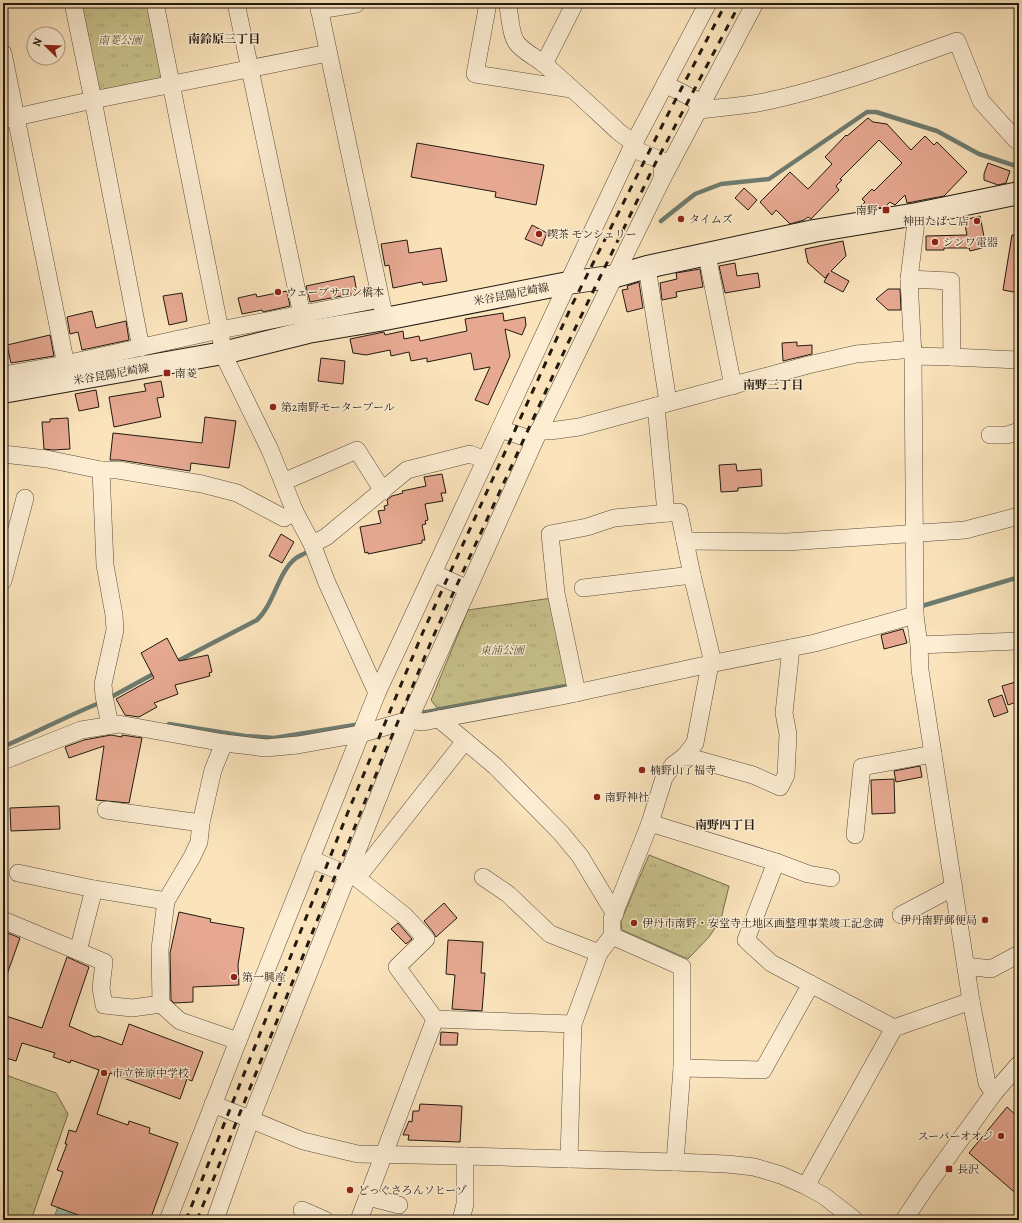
<svg xmlns="http://www.w3.org/2000/svg" width="1022" height="1223" font-family="Alegreya,'Noto Serif JP',serif">
<style>
.grass{fill:url(#grass-tufts);stroke:#746d4e}
.water{fill:url(#water-waves);stroke:#6d7c71}
.lines{fill:none;stroke-linecap:round;stroke-linejoin:round}
.stream{stroke:#6d7c71;stroke-width:4.5}
.building{fill:#e6a891;stroke:#211910}
.street-casing{stroke:#584c3b;stroke-width:18}
.secondary-casing{stroke:#211910;stroke-width:24}
.street{stroke:#fcedd3;stroke-width:17}
.secondary{stroke:#fcedd3;stroke-width:22}
.rail{stroke:#211910;stroke-width:3;stroke-dasharray:7 7;stroke-linecap:butt}
.poi-dot{fill:#8f2418;stroke:#fcedd3;stroke-width:1.5}
.labels{text-anchor:middle;stroke-width:3;stroke-linejoin:round;paint-order:stroke}
.park-label{font-size:11px;font-style:italic;fill:#5b543b;stroke:#fcedd3}
.poi-label{font-size:11px;fill:#211910;stroke:#fcedd3;text-anchor:start}
.street-label{font-size:11px;fill:#211910;stroke:#fcedd3}
.neighbourhood-label{font-size:12px;font-weight:bold;fill:#211910;stroke:#fcedd3}
</style>
<defs>
<pattern id="grass-tufts" width="24" height="20" patternUnits="userSpaceOnUse"><rect width="24" height="20" fill="#c7c18b"/><path d="M3 7l-1-3M5 7V3M7 7l1-3M15 17l-1-3M17 17v-4M19 17l1-3" fill="none" stroke="#aba577"/></pattern>
<pattern id="water-waves" width="16" height="10" patternUnits="userSpaceOnUse"><rect width="16" height="10" fill="#9fbeb2"/><path d="M0 5q4-4 8 0t8 0" fill="none" stroke="#89a398"/></pattern>
</defs>
<rect width="100%" height="100%" fill="#fbe4bc"/>
<filter id="stains"><feTurbulence type="fractalNoise" baseFrequency=".005" numOctaves="4"/><feColorMatrix values="0 0 0 0 .2 0 0 0 0 .09 0 0 0 0 .02 0 0 0 .5 -.17"/></filter>
<radialGradient id="worn" r=".72"><stop offset=".6" stop-color="#630" stop-opacity="0"/><stop offset="1" stop-color="#630" stop-opacity=".3"/></radialGradient>
<g class="grass">
<polygon points="77,3 148,3 163,78 100,93"/>
<polygon points="552,598 568,684 437,708 431,700 468,610"/>
<polygon points="649,855 729,886 721,919 709,937 688,959 622,930 621,921"/>
<polygon points="3,1074 56,1093 68,1114 31,1220 3,1220"/>
</g>
<polygon class="water" points="58,1207 92,1220 53,1220"/>
<g class="lines">
<g class="stream">
<polyline points="661,221 695,194 721,184 769,179 867,112 876,112 937,131 979,154 1019,167"/>
<polyline points="922,606 1019,577"/>
<path d="M174,663L257,620C275,603 277,573 296,558C299,556 304,554 307,552"/>
<polyline points="113,696 157,672"/>
<polyline points="416,714 572,685"/>
<polyline points="169,724 245,736 274,738 361,724"/>
<path d="M3,747C35,733 65,717 97,704"/>
</g>
</g>
<g class="building">
<polygon points="868,118 873,122 887,124 911,150 925,136 934,145 937,142 967,172 944,196 907,203 905,195 895,205 890,202 885,207 867,210 862,205 865,202 862,199 872,189 874,191 902,163 879,140 840,179 842,180 836,186 839,190 811,219 808,217 804,220 790,224 776,210 772,215 760,202 790,172 808,189 832,164 825,157 846,135 847,136"/>
<polygon points="417,143 544,165 536,205 495,197 496,192 411,177"/>
<polygon points="988,163 1010,171 1006,183 998,185 984,180 984,174"/>
<polygon points="744,188 757,200 748,210 735,198"/>
<polygon points="980,216 986,247 970,251 969,248 944,248 944,250 926,250 926,236 967,235 964,220"/>
<polygon points="532,225 547,233 542,246 525,239"/>
<polygon points="1012,235 1019,236 1019,293 1003,290"/>
<polygon points="407,240 409,253 441,248 447,281 423,285 422,282 393,288 389,265 385,266 381,244"/>
<polygon points="843,241 846,256 831,271 849,281 843,292 824,282 829,273 825,278 808,263 805,249"/>
<polygon points="735,263 737,276 758,273 760,287 725,293 719,266"/>
<polygon points="700,269 703,287 676,292 677,297 662,300 660,283 677,279 676,273"/>
<polygon points="354,276 357,293 310,302 306,286"/>
<polygon points="639,282 643,308 627,312 622,290 628,289 627,286"/>
<polygon points="888,289 900,289 901,310 888,310 876,299"/>
<polygon points="287,291 290,306 263,312 262,310 242,314 238,298 256,294 257,297"/>
<polygon points="182,293 187,321 169,325 163,296"/>
<polygon points="92,311 96,328 126,321 129,340 82,350 78,332 70,334 67,317"/>
<polygon points="503,313 504,321 525,317 526,325 522,335 505,329 510,356 488,405 475,400 490,367 474,370 471,353 427,362 427,358 411,361 409,352 391,356 390,350 366,355 353,353 350,339 384,332 385,335 403,331 404,339 419,336 420,341 467,331 465,319"/>
<polygon points="50,335 54,356 11,363 7,345"/>
<polygon points="797,342 797,346 812,345 812,354 783,361 782,343"/>
<polygon points="321,358 345,361 343,384 318,381"/>
<polygon points="161,381 164,397 157,398 161,417 114,427 109,397 146,391 144,384"/>
<polygon points="96,390 99,407 79,411 75,394"/>
<polygon points="205,417 236,421 229,468 191,463 190,471 120,460 110,460 113,433 202,443"/>
<polygon points="68,418 70,449 53,450 44,449 42,422 50,422 50,419"/>
<polygon points="736,464 737,471 761,469 762,486 738,488 738,491 721,492 719,465"/>
<polygon points="442,474 446,493 441,493 443,501 425,504 428,520 425,521 426,524 422,525 425,540 422,540 422,543 368,554 368,552 365,553 360,527 381,523 378,511 385,510 384,506 388,505 387,500 392,496 403,493 402,491 426,486 424,477"/>
<polygon points="281,534 294,542 282,563 269,556"/>
<polygon points="903,629 907,643 884,649 881,635"/>
<polygon points="167,638 179,661 208,655 212,672 209,673 210,676 175,685 178,694 154,703 157,707 139,717 125,715 116,699 154,678 141,653"/>
<polygon points="1019,681 1019,701 1008,705 1002,686"/>
<polygon points="1002,695 1008,712 994,717 988,700"/>
<polygon points="111,735 122,737 122,735 142,738 129,803 96,800 104,746 69,758 65,747 84,740"/>
<polygon points="920,766 922,777 896,782 894,771"/>
<polygon points="894,779 895,813 872,814 871,780"/>
<polygon points="59,806 60,829 11,831 10,808"/>
<polygon points="444,903 457,918 436,937 433,932 424,921"/>
<polygon points="179,912 211,919 210,922 244,928 238,965 239,985 193,987 193,1002 174,1003 171,1000 170,953"/>
<polygon points="398,923 412,939 406,944 391,929"/>
<polygon points="3,931 20,938 5,980 3,980"/>
<polygon points="448,940 483,942 481,973 485,973 482,1011 452,1009 455,975 446,974"/>
<polygon points="67,957 89,967 69,1026 95,1037 98,1036 122,1045 129,1024 203,1052 192,1081 187,1079 180,1099 110,1073 97,1114 128,1125 129,1121 150,1128 149,1133 178,1143 150,1220 92,1220 51,1205 63,1172 57,1170 67,1144 65,1144 69,1130 76,1132 99,1070 71,1060 70,1063 53,1057 55,1053 22,1043 16,1061 3,1057 3,1015 42,1028"/>
<polygon points="441,1032 458,1033 457,1045 440,1045"/>
<polygon points="420,1104 462,1106 460,1142 408,1140 409,1135 403,1135 409,1121 412,1122 413,1111 419,1111"/>
<polygon points="1007,1107 1019,1118 1019,1196 969,1153"/>
</g>
<g class="lines">
<defs>
<g id="street">
<polyline points="73,3 93,100 141,348"/>
<polyline points="155,3 220,330 223,353 227,362 270,450 295,512 312,544 327,583 377,693"/>
<polyline points="236,3 302,315 305,324"/>
<polyline points="318,3 383,310"/>
<polyline points="488,3 475,74 571,89"/>
<path d="M507,3C511,16 509,30 516,42C523,52 536,57 545,65C571,87 595,110 620,133L634,143L638,151L663,161L662,179"/>
<polyline points="319,10 356,4 357,3"/>
<polyline points="3,53 68,375"/>
<polyline points="544,64 575,3"/>
<path d="M665,84L696,100L699,110C722,107 746,106 768,101C833,87 895,63 957,41L981,101L1016,140L1019,139"/>
<polyline points="3,120 93,100 328,53"/>
<polyline points="917,214 909,279 913,356 915,615 919,645 920,670 971,1001 987,1083 994,1093"/>
<polyline points="707,255 733,386"/>
<polyline points="647,267 668,402"/>
<polyline points="909,279 951,281 952,357 1019,360"/>
<polyline points="913,356 952,357"/>
<polyline points="3,375 65,364 220,330 380,299"/>
<polyline points="656,406 666,513"/>
<polyline points="500,429 530,439 539,431 550,431 579,427 808,365 856,354 913,349"/>
<polyline points="990,435 1007,435 1019,431"/>
<polyline points="3,454 47,459 101,470 118,470 202,484 237,493 284,518 295,512"/>
<polyline points="101,470 105,565 114,615 115,630 103,684 104,696 110,725"/>
<polyline points="283,482 357,450 383,491"/>
<polyline points="685,541 787,542 965,530 1019,516"/>
<polyline points="312,544 326,537 407,470 470,454 485,460"/>
<polyline points="433,573 468,589"/>
<polyline points="3,581 25,498"/>
<polyline points="583,588 692,575 713,663"/>
<polyline points="919,645 1019,641"/>
<polyline points="577,693 556,593 550,534 587,527 614,518 679,512 692,575"/>
<polyline points="439,719 495,766 561,833 580,856 615,914"/>
<polyline points="685,756 753,775 780,787 786,775 788,734 784,713 791,648"/>
<polyline points="3,761 81,730 119,724 224,743 266,748 298,745 360,734 409,720 423,722 562,696 710,664 815,643 915,615"/>
<polyline points="106,810 201,823"/>
<polyline points="650,823 776,862 808,874 831,878"/>
<polyline points="855,835 862,767 933,754"/>
<polyline points="310,859 357,878 405,916 426,939 397,967 435,1019"/>
<polyline points="776,862 746,940 771,963 894,1028"/>
<polyline points="18,873 94,889 166,901 192,857 199,842 201,823 213,770 224,743"/>
<polyline points="483,877 508,894 550,934 599,953"/>
<polyline points="357,878 465,741"/>
<polyline points="166,901 160,949 161,1004 180,1021 238,1041"/>
<polyline points="901,915 954,887"/>
<polyline points="3,920 104,962 101,988 104,1005 132,1008 161,1004"/>
<polyline points="612,936 682,967 682,1068 763,1070 811,984"/>
<polyline points="78,951 94,889"/>
<polyline points="966,966 991,969 1019,954"/>
<polyline points="213,1104 303,1141 358,1154 465,1156 675,1162 727,1164 754,1167 781,1175 806,1186 824,1196 855,1220"/>
<polyline points="569,1159 573,1024 599,953 612,936 612,919 650,823 664,778 673,765 685,756 695,743 710,664"/>
<polyline points="675,1162 682,1068"/>
<polyline points="806,1186 894,1028 971,1001"/>
<polyline points="368,1197 399,1205"/>
<polyline points="302,1210 325,1220"/>
<polyline points="168,1220 238,1041 377,693 568,283 634,143 708,3"/>
<polyline points="215,1220 250,1121 409,720 539,431 662,179 755,3"/>
<polyline points="359,1220 435,1019 573,1024"/>
<polyline points="461,1220 465,1204 465,1156"/>
<polyline points="904,1220 926,1187 994,1093 1019,1064"/>
</g>
<polyline id="secondary" points="3,392 223,353 308,332 385,319 568,283 616,276 647,267 777,239 814,231 917,214 1019,193"/>
</defs>
<use href="#street" class="street-casing"/>
<use href="#secondary" class="secondary-casing"/>
<use href="#street" class="street"/>
<use href="#secondary" class="secondary"/>
<g class="rail">
<polyline points="186,1220 348,812 423,632 572,305 665,120 726,3"/>
<polyline points="197,1220 370,789 433,637 568,343 656,162 740,3"/>
</g>
</g>
<g class="poi-dot">
<rect x="882" y="206" width="8" height="8" rx="2"/>
<circle cx="681" cy="219" r="4"/>
<circle cx="977" cy="221" r="4"/>
<circle cx="539" cy="234" r="4"/>
<circle cx="935" cy="242" r="4"/>
<circle cx="278" cy="292" r="4"/>
<rect x="163" y="369" width="8" height="8" rx="2"/>
<circle cx="273" cy="407" r="4"/>
<circle cx="642" cy="770" r="4"/>
<circle cx="597" cy="797" r="4"/>
<circle cx="985" cy="920" r="4"/>
<circle cx="634" cy="923" r="4"/>
<circle cx="234" cy="977" r="4"/>
<circle cx="104" cy="1073" r="4"/>
<circle cx="1001" cy="1136" r="4"/>
<rect x="945" y="1165" width="8" height="8" rx="2"/>
<circle cx="350" cy="1190" r="4"/>
</g>
<g class="labels">
<g class="park-label">
<text x="120" y="44">南菱公園</text>
<text x="502" y="654">東浦公園</text>
</g>
<g class="poi-label">
<text x="878" y="214" text-anchor="end">南野</text>
<text x="689" y="223">タイムズ</text>
<text x="969" y="225" text-anchor="end">神田たばこ店</text>
<text x="547" y="238">喫茶 モンシェリー</text>
<text x="943" y="246">シンワ電器</text>
<text x="286" y="296">ウェーブサロン橋本</text>
<text x="175" y="377">南菱</text>
<text x="281" y="411">第2南野モータープール</text>
<text x="650" y="774">楠野山了福寺</text>
<text x="605" y="801">南野神社</text>
<text x="977" y="924" text-anchor="end">伊丹南野郵便局</text>
<text x="642" y="927">伊丹市南野・安堂寺土地区画整理事業竣工記念碑</text>
<text x="242" y="981">第一興産</text>
<text x="112" y="1077">市立笹原中学校</text>
<text x="993" y="1140" text-anchor="end">スーパーオオジ</text>
<text x="957" y="1173">長沢</text>
<text x="358" y="1194">どっぐさろんソヒーゾ</text>
</g>
<g class="street-label">
<text transform="translate(511 294) rotate(-11)" y="4">米谷昆陽尼崎線</text>
<text transform="translate(111 374) rotate(-10)" y="4">米谷昆陽尼崎線</text>
</g>
<g class="neighbourhood-label">
<text x="224" y="43">南鈴原三丁目</text>
<text x="773" y="389">南野三丁目</text>
<text x="725" y="829">南野四丁目</text>
</g>
</g>
<rect width="1022" height="1223" fill="none" stroke="#fbe4bc" stroke-width="16"/>
<rect x="4" y="4" width="1014" height="1215" fill="none" stroke="#211910" stroke-width="2"/>
<rect x="8" y="8" width="1006" height="1207" fill="none" stroke="#211910"/>
<g transform="translate(46 46) rotate(293)"><circle r="19" fill="#fcedd3" stroke="#a49885"/>
<path d="M0-3L7 15L0 10L-7 15Z" fill="#8f2418"/>
<text y="-6" font-size="11" font-weight="bold" text-anchor="middle" fill="#211910">N</text>
</g>
<rect width="100%" height="100%" filter="url(#stains)"/>
<rect width="100%" height="100%" fill="url(#worn)"/>
</svg>
